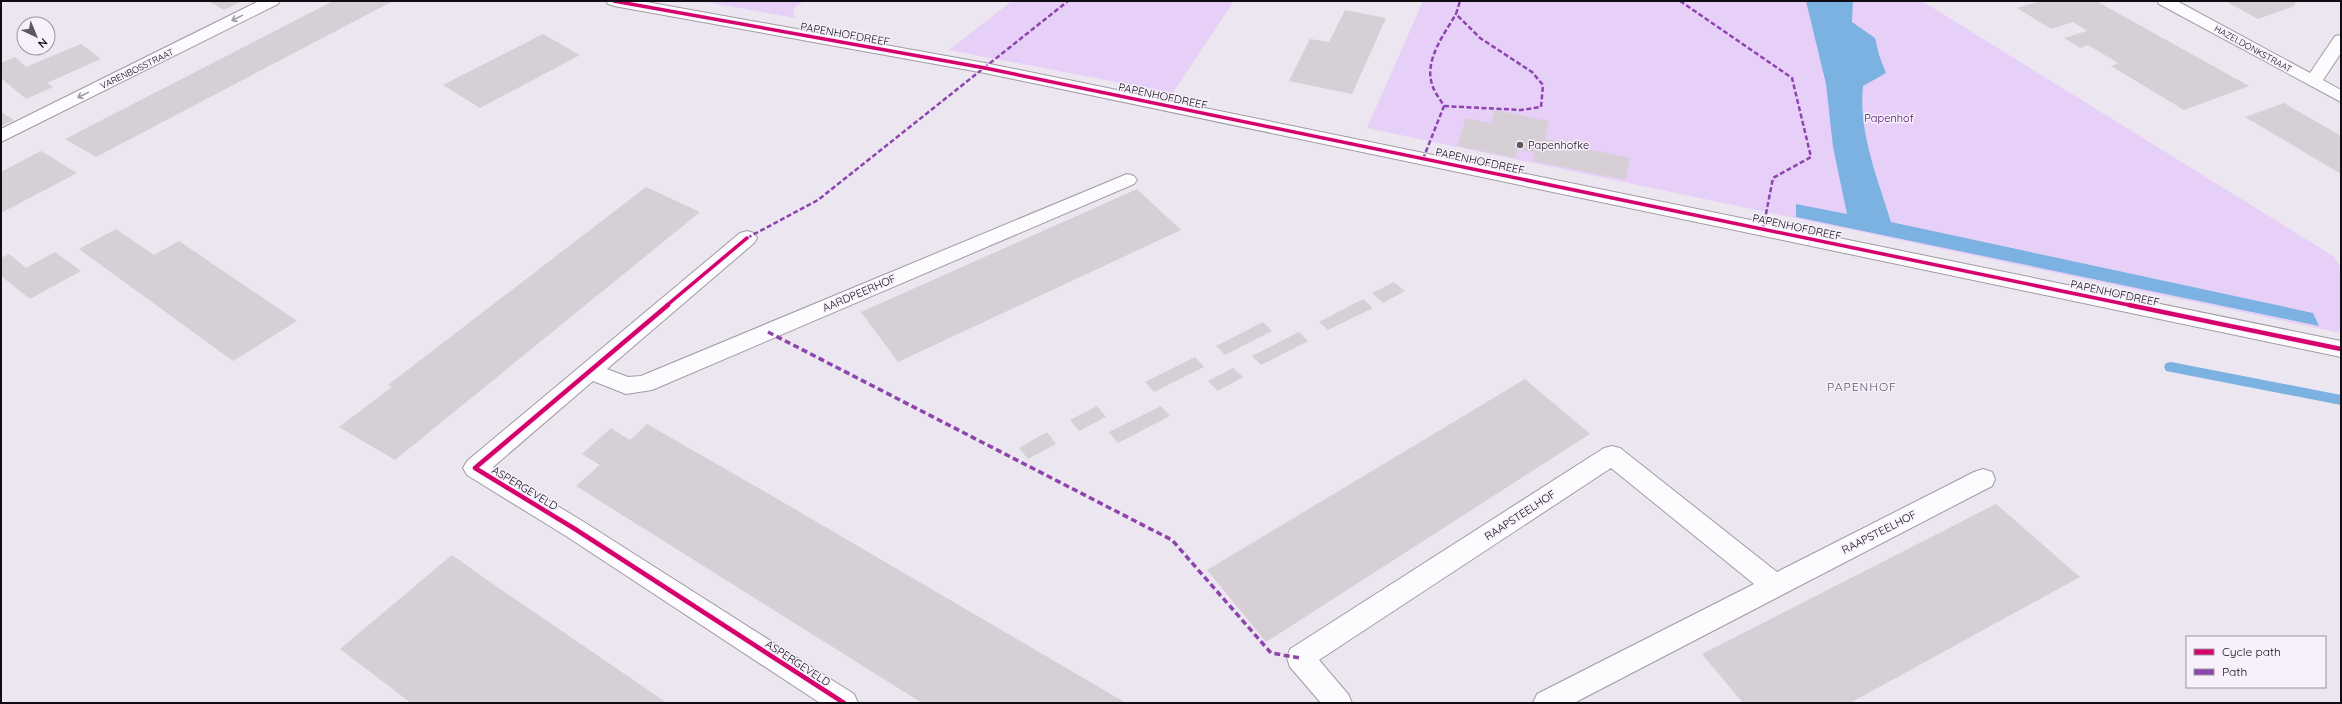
<svg xmlns="http://www.w3.org/2000/svg" width="2342" height="704" font-family="Quicksand,sans-serif">
<style>
.green{fill:#e7d0f8}
.water{fill:#7bb2e2}
.lines{fill:none;stroke-linecap:round;stroke-linejoin:round}
.stream{fill:#7bb2e2;fill-rule:evenodd}
.building{fill:#d6cfd6}
.minor-casing{stroke:#a09ba3;stroke-width:2}
.minor{fill:#fcfbfd;fill-rule:evenodd}
.quiet-far1{stroke:#8e44ad;stroke-width:2.5;stroke-dasharray:5 2.5;stroke-linecap:butt}
.quiet{stroke:#8e44ad;stroke-width:3.5;stroke-dasharray:6 3.5;stroke-linecap:butt}
.cycleway-far1-casing{stroke:#f8f0fd;stroke-width:5.5}
.cycleway-casing{stroke:#f8f0fd;stroke-width:7}
.cycleway-far1{stroke:#d6006c;stroke-width:3.5}
.cycleway{stroke:#d6006c;stroke-width:4.5}
.oneway{stroke:#9e9b9f}
.poi-dot{fill:#5d5861;stroke:#f8f0fd;stroke-width:1.5}
.labels{text-anchor:middle;stroke-width:3;stroke-linejoin:round;paint-order:stroke}
.far-street-label{font-size:9px;fill:#100c13;stroke:#f8f0fd}
.street-label{font-size:11px;fill:#100c13;stroke:#f8f0fd}
.park-label{font-size:11px;fill:#470066;stroke:#f8f0fd}
.poi-label{font-size:11px;fill:#100c13;stroke:#f8f0fd;text-anchor:start}
.neighbourhood-label{font-size:12px;letter-spacing:1px;fill:#5d5364;stroke:#f8f0fd}
</style>
<rect width="100%" height="100%" fill="#ece6f1"/>
<g class="green">
<polygon points="700,1 804,1 793,9 795,18"/>
<polygon points="1012,1 1234,1 1173,93 949,50"/>
<polygon points="1423,1 1922,1 2333,256 2341,268 2341,333 1367,128"/>
</g>
<path class="water" d="M1806,1H1853L1852,22L1875,38L1879,55L1886,73L1863,86C1858,131 1878,180 1891,222L2313,313L2319,326L1796,217V204L1847,214L1833,147L1826,84Z"/>
<g class="lines">
<polygon class="stream" points="2171,362 2341,395 2341,405 2166,371 2164,367 2166,363"/>
</g>
<g class="building">
<polygon points="208,1 242,1 224,10"/>
<polygon points="333,1 393,1 96,157 65,139"/>
<polygon points="2041,1 2096,1 2249,86 2184,110 2111,66 2118,63 2088,45 2080,48 2064,38 2087,31 2073,22 2051,29 2017,8"/>
<polygon points="2225,1 2296,1 2294,6 2258,19"/>
<polygon points="1345,10 1386,18 1352,94 1289,81 1310,39 1329,42"/>
<polygon points="543,34 580,55 480,108 443,85"/>
<polygon points="81,44 101,59 47,83 53,87 26,99 1,78 1,63 15,57 26,67"/>
<polygon points="2284,103 2341,136 2341,174 2245,117"/>
<polygon points="1495,110 1549,121 1545,139 1584,145 1583,148 1630,158 1626,180 1533,161 1535,153 1518,149 1515,158 1457,146 1466,118 1491,123"/>
<polygon points="1,112 14,120 1,126"/>
<polygon points="41,151 77,173 1,213 1,172"/>
<polygon points="646,187 700,212 395,460 339,427 392,387 388,385"/>
<polygon points="1137,189 1181,230 898,362 861,312"/>
<polygon points="116,229 154,255 179,241 297,321 233,361 79,249"/>
<polygon points="55,252 81,271 30,299 1,276 1,258 9,254 26,268"/>
<polygon points="1394,282 1405,291 1383,303 1372,293"/>
<polygon points="1363,299 1373,308 1328,330 1319,322"/>
<polygon points="1263,322 1272,331 1225,355 1216,346"/>
<polygon points="1299,332 1308,341 1261,365 1252,356"/>
<polygon points="1195,357 1204,367 1154,392 1145,382"/>
<polygon points="1233,368 1243,377 1218,391 1208,381"/>
<polygon points="1525,379 1590,434 1266,642 1207,570"/>
<polygon points="1097,406 1106,417 1079,431 1070,420"/>
<polygon points="1161,406 1170,416 1118,443 1109,432"/>
<polygon points="647,424 781,501 1126,703 922,703 576,486 600,465 582,454 611,428 630,440"/>
<polygon points="1047,432 1056,444 1028,459 1019,448"/>
<polygon points="1996,504 2080,577 1850,703 1743,703 1702,654"/>
<polygon points="452,555 493,584 667,703 411,703 340,649"/>
</g>
<g class="lines">
<defs>
<g id="minor">
<polygon points="259,1 280,1 278,4 1,142 1,129"/>
<polygon points="606,1 641,1 985,63 2341,341 2341,357 985,73 614,6 608,4"/>
<polygon points="2157,1 2177,1 2310,73 2335,36 2341,35 2341,53 2323,80 2341,90 2341,102 2159,4"/>
<polygon points="1127,174 1134,176 1137,180 1134,184 652,390 626,394 593,381 493,467 584,522 854,694 858,703 820,703 566,536 467,475 463,468 467,461 740,233 747,231 754,233 757,238 754,243 607,369 628,377 641,376"/>
<polygon points="1612,446 1620,448 1777,572 1974,472 1983,469 1992,472 1995,479 1992,486 1574,703 1533,703 1537,694 1754,584 1611,468 1319,660 1348,694 1352,703 1321,703 1290,667 1287,658 1290,649 1604,448"/>
</g>
</defs>
<use href="#minor" class="minor-casing"/>
<use href="#minor" class="minor"/>
<g class="quiet-far1">
<polyline points="1680,1 1792,78 1811,157 1773,178 1763,229"/>
<polyline points="1444,106 1521,110 1541,107 1543,85 1532,72 1480,38 1456,14 1460,1"/>
<path d="M1423,159L1444,106C1440,99 1434,92 1432,84C1424,60 1445,33 1456,14"/>
<polyline points="747,238 818,200 1068,1"/>
</g>
<polyline class="quiet" points="768,332 1172,540 1271,653 1300,658"/>
<defs>
<g id="cycleway-far1">
<polyline points="614,1 985,68 2134,306"/>
<polyline points="666,306 747,238"/>
</g>
<g id="cycleway">
<polyline points="668,305 475,468 575,529 844,703"/>
<polyline points="2129,305 2341,349"/>
</g>
</defs>
<use href="#cycleway-far1" class="cycleway-far1-casing"/>
<use href="#cycleway" class="cycleway-casing"/>
<use href="#cycleway-far1" class="cycleway-far1"/>
<use href="#cycleway" class="cycleway"/>
</g>
<defs><path id="oneway-shaft" d="M-6 0H5M1.5-3L5.5 0L1.5 3" fill="none" stroke-width="1.6" stroke-linecap="round" stroke-linejoin="round"/></defs>
<g class="oneway">
<use href="#oneway-shaft" transform="translate(237 18) rotate(154)"/>
<use href="#oneway-shaft" transform="translate(83 95) rotate(154)"/>
</g>
<circle class="poi-dot" cx="1520" cy="145" r="4"/>
<g class="labels">
<g class="far-street-label">
<text transform="translate(2253 49) rotate(29)" y="3">HAZELDONKSTRAAT</text>
<text transform="translate(137 69) rotate(-26)" y="3">VARENBOSSTRAAT</text>
</g>
<g class="street-label">
<text transform="translate(845 34) rotate(10)" y="4">PAPENHOFDREEF</text>
<text transform="translate(1163 96) rotate(12)" y="4">PAPENHOFDREEF</text>
<text transform="translate(1480 161) rotate(12)" y="4">PAPENHOFDREEF</text>
<text transform="translate(1797 227) rotate(12)" y="4">PAPENHOFDREEF</text>
<text transform="translate(859 293) rotate(-23)" y="4">AARDPEERHOF</text>
<text transform="translate(2115 293) rotate(12)" y="4">PAPENHOFDREEF</text>
<text transform="translate(525 488) rotate(31)" y="4">ASPERGEVELD</text>
<text transform="translate(1520 515) rotate(-33)" y="4">RAAPSTEELHOF</text>
<text transform="translate(1879 532) rotate(-27)" y="4">RAAPSTEELHOF</text>
<text transform="translate(798 663) rotate(33)" y="4">ASPERGEVELD</text>
</g>
<g class="park-label">
<text x="1889" y="122">Papenhof</text>
</g>
<g class="poi-label">
<text x="1528" y="149">Papenhofke</text>
</g>
<g class="neighbourhood-label">
<text x="1862" y="391">PAPENHOF</text>
</g>
</g>
<rect width="2342" height="704" fill="none" stroke="#100c13" stroke-width="4"/>
<rect x="2186" y="636" width="140" height="52" fill="#f8f0fd" stroke="#9b959f"/>
<rect x="2194" y="649" width="20" height="6" fill="#d6006c" stroke="#9b959f"/>
<text x="2222" y="656" font-size="12" fill="#100c13">Cycle path</text>
<rect x="2194" y="669" width="20" height="6" fill="#8e44ad" stroke="#9b959f"/>
<text x="2222" y="676" font-size="12" fill="#100c13">Path</text>
<g transform="translate(36 36) rotate(136)"><circle r="19" fill="#f8f0fd" stroke="#9b959f"/>
<path d="M0-3L7 15L0 10L-7 15Z" fill="#5d5861"/>
<text y="-6" font-size="11" font-weight="bold" text-anchor="middle" fill="#100c13">N</text>
</g>
</svg>
